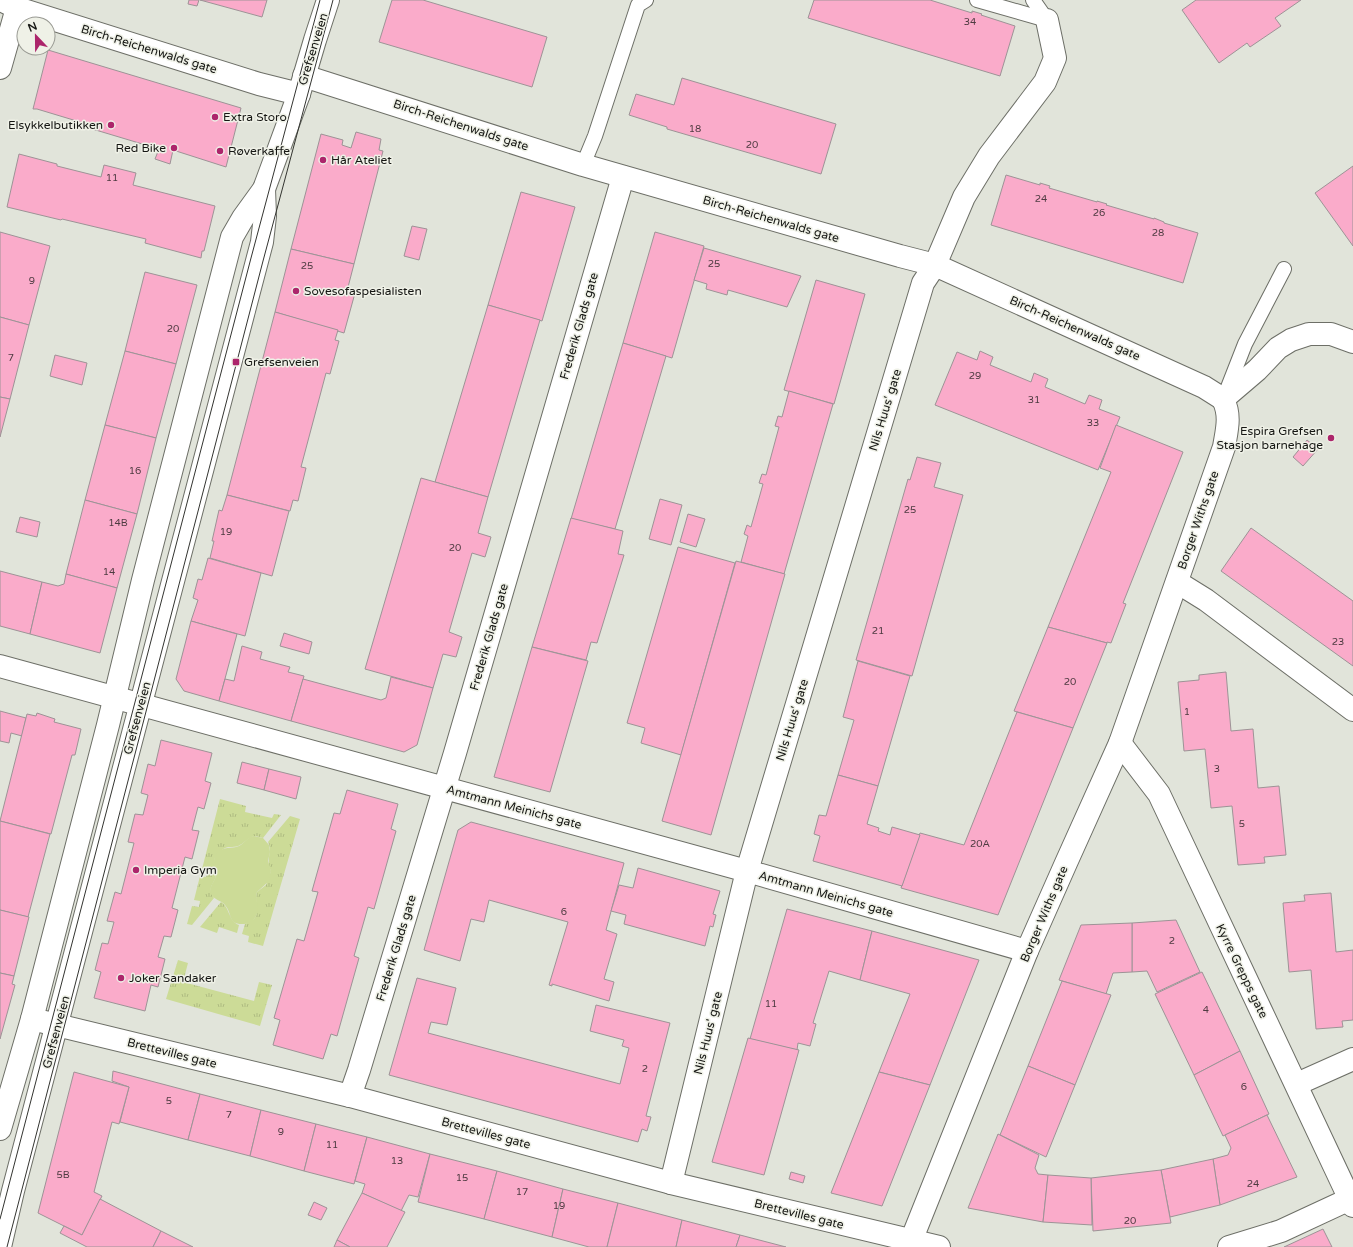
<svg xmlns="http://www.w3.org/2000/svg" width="1353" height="1247" font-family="'Varela Round',sans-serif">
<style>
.grass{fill:url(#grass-tufts)}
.park{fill:#ccdb97}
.building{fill:#faabca;stroke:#9d9396}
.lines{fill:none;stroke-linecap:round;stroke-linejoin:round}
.lane-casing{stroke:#6d6f67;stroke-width:16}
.street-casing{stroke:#6d6f67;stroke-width:24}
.secondary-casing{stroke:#6d6f67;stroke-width:24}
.lane{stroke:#fff;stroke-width:14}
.street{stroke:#fff;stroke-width:22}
.secondary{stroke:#fff;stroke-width:22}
.tram{stroke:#333430;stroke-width:1}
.poi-dot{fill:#ac256b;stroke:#eff1e7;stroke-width:1.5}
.labels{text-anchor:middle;stroke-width:3;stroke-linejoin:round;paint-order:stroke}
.number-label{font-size:10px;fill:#4e3b41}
.street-label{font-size:12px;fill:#151613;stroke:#eff1e7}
.poi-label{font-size:12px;fill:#151613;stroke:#eff1e7;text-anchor:start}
</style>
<defs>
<pattern id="grass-tufts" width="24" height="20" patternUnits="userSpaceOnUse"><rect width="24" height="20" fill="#ccdb97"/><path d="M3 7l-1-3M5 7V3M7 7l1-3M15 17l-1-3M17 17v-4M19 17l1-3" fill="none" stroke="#aebb81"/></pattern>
</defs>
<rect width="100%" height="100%" fill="#e1e4da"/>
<g class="grass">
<path d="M220,799L246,806L245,812L272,818L274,814L281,815L263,838C250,833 250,839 240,845C235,848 229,846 225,848C221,850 218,854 215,857C214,863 217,868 216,874C215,885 206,886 214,898L192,925L187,924L192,906L199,907L200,901L194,900L200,876L206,877L208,871L202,869Z"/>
<path d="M290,816L300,819L263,946L248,942L249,936L242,934L245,924C265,916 253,907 257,892L266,885L271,871C265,860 273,852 268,842Z"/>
<path d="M221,902C230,907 228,921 239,925L237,933L219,927L217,933L200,927Z"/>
<polygon points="178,960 188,963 183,982 254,1001 259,982 272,985 260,1026 166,999"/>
</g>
<path class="park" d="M254,836L263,838L269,845L270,852L268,861L271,871L269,881L257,892C255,900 260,909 256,916C253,921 250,924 244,924C227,925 233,914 225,905C221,900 214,900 211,894C208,886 216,881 216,874C217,867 211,859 217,853C223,846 232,849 239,846C245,843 247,837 254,836Z"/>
<g class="building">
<polygon points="189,0 199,0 197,6 188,4"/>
<polygon points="200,0 267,0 262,17"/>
<polygon points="392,0 423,0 547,37 532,87 379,42"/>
<polygon points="814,0 930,0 972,13 972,11 982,14 981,15 1015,26 1000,76 808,18"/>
<polygon points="1196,0 1301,0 1275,18 1281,26 1250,47 1247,43 1219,63 1182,10"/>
<polygon points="48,50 241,108 226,167 173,150 170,164 155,159 159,149 89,128 90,125 37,109 33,109"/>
<polygon points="682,78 836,124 821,174 667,129 667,127 629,115 636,94 674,105"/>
<polygon points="356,132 381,139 379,150 383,151 354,264 291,249 321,134 343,140 342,145 351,148"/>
<polygon points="19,154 57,164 57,166 101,177 104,165 136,173 133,185 215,206 204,251 202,251 201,258 145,243 146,239 62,219 61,220 7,207"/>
<polygon points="1353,166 1353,246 1315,193"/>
<polygon points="1006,175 1040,185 1040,183 1050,186 1049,188 1097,202 1097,201 1107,204 1106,205 1154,219 1154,218 1164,222 1164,223 1198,233 1183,283 991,225"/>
<polygon points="521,192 575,207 542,321 488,305"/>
<polygon points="412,226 427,229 419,260 404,256"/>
<polygon points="0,232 50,246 29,325 0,317"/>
<polygon points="655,232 704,246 672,358 623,343"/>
<polygon points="704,248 801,276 787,307 728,290 727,295 706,289 707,284 694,280"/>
<polygon points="291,249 354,264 347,291 355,293 344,333 275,312"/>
<polygon points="145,272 197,285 176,364 125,351"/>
<polygon points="816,280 865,294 834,404 784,390"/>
<polygon points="488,305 540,320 488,497 435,482"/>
<polygon points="275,312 338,330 335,340 339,341 330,374 326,373 301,467 306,468 298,501 293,500 290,511 227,495"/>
<polygon points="0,317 29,325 10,399 0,397"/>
<polygon points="623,343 666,356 615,529 571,519"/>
<polygon points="125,351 176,364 156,438 105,425"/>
<polygon points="980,351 993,357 990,365 1031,382 1034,373 1048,379 1045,387 1085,404 1089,395 1102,400 1099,409 1120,417 1098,470 935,405 957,352 977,360"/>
<polygon points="55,355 87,363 82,385 50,376"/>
<polygon points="789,391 833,404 784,574 741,562 748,536 744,534 747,525 751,527 763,484 759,483 762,474 766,475 779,427 775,426 778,416 782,417"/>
<polygon points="0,397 10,399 0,437"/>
<polygon points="105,425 156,438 137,514 85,500"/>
<polygon points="1116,425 1183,452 1123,603 1126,604 1111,643 1107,642 1107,643 1048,627 1111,472 1100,468"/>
<polygon points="1307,440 1318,449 1303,466 1293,457"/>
<polygon points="917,457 941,463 934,487 963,495 912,676 856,660 908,479 910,480"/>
<polygon points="421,478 488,497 478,533 491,537 485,557 472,553 449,632 462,637 456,657 443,654 433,688 365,669"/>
<polygon points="227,495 289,511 272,576 210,558 214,541 212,541 219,510 222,511"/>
<polygon points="660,499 682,505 671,545 649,539"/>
<polygon points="85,500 137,514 117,588 66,574"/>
<polygon points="688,514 705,519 696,547 680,542"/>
<polygon points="20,517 40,522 37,537 16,532"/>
<polygon points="571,518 623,531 618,554 624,555 597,643 591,642 586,660 532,647"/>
<polygon points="1251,528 1353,601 1353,666 1221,571"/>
<polygon points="678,547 735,563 681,755 641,743 645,728 627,723"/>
<polygon points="208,558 261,573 245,636 191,621 198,600 193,598 198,579 202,580"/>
<polygon points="736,561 785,574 711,835 662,821"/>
<polygon points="0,571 42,582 30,634 0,626"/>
<polygon points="66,574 117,588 100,653 30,634 42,582 58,586 64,584"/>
<polygon points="191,621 237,634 219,701 184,691 176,679"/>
<polygon points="1048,627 1107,643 1073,728 1014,711"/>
<polygon points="284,633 312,642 309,654 280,646"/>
<polygon points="242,646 262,652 260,659 290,667 288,672 304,676 291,721 219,701 225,679 234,681"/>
<polygon points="532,647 588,661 550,792 494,777"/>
<polygon points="858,661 910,676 878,786 838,775 854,720 843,717"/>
<polygon points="1226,672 1231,731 1253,729 1258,788 1279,786 1286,855 1264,857 1265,863 1238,865 1232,806 1211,808 1205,749 1184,751 1178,682 1199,680 1199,675"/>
<polygon points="391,677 433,688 417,745 404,752 291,721 303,679 381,700 386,698"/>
<polygon points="0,711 26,718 22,736 11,733 9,743 0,741"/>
<polygon points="1017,712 1073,728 998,915 901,888 920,833 964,845"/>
<polygon points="37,713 55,719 54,722 81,729 75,755 72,755 51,834 0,821 27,714 36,716"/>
<polygon points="161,740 212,753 205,781 211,783 204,809 198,807 192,830 199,831 192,859 185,857 172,908 178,910 171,937 164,936 158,957 165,959 158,987 151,985 145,1011 94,998 101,972 95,970 102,943 108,944 114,922 107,921 115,892 121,894 134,843 128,842 135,814 143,815 148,795 141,793 148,764 155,766"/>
<polygon points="242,762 269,769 264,790 237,783"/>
<polygon points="269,769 301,777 296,799 264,790"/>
<polygon points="838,775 878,786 867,824 879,828 878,831 890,835 892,827 920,835 902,886 813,861 820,836 814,834 819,815 826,816"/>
<polygon points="347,790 398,804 391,829 396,831 374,909 368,907 354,956 359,958 337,1036 331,1034 323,1059 273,1045 280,1020 274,1018 297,939 304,941 318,892 312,891 334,813 340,814"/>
<polygon points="0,821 50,834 28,917 0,910"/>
<polygon points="471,822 624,863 606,930 617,934 604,979 614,982 609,1001 552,984 552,986 549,985 568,922 489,900 484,922 471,919 460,961 424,950 458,830"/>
<polygon points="638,868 720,891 713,914 716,915 713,927 710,926 705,946 624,924 626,915 611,911 619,885 633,888"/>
<polygon points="1331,893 1336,952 1353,950 1353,1020 1342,1021 1343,1027 1316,1029 1311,970 1289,972 1283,903 1305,901 1304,895"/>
<polygon points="787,909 872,931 860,980 829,971 813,1023 816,1024 810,1046 798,1043 797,1050 750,1039"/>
<polygon points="0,910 29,917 14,976 0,973"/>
<polygon points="1176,920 1200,972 1157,992 1147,971 1132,972 1132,923"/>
<polygon points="1132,923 1132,972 1113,973 1106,994 1059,980 1081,925"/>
<polygon points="872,931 979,960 930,1085 879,1072 910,994 860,980"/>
<polygon points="1202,972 1240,1051 1194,1075 1155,994"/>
<polygon points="0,973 14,976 12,984 15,985 0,1039"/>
<polygon points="417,978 456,988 447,1025 431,1022 428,1033 620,1084 629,1048 622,1046 624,1040 590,1031 596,1005 670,1023 646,1116 651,1117 647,1131 642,1129 638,1142 389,1075"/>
<polygon points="1062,981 1111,995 1075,1085 1028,1066"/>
<polygon points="748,1038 799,1050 764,1175 712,1162"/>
<polygon points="1240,1051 1269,1114 1223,1136 1194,1075"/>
<polygon points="1028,1066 1075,1085 1046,1157 1000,1135"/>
<polygon points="113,1071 200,1094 188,1140 120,1122 129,1087 112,1081"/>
<polygon points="74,1072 129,1087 119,1124 112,1122 94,1192 102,1196 82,1235 38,1213"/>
<polygon points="879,1072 930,1085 882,1206 831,1193"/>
<polygon points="200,1094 261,1110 250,1156 188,1140"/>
<polygon points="261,1110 316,1124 304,1171 250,1156"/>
<polygon points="1267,1115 1297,1177 1220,1205 1213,1159 1228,1155 1231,1148 1225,1135"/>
<polygon points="316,1124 367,1137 354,1184 304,1171"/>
<polygon points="998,1134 1039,1155 1035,1168 1038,1174 1048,1175 1043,1222 968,1208"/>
<polygon points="367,1137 430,1154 418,1197 409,1195 401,1211 362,1193 365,1184 355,1181"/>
<polygon points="430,1154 497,1171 484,1219 418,1202"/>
<polygon points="1213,1159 1220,1205 1170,1217 1161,1170"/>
<polygon points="1161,1170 1171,1223 1093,1231 1091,1178"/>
<polygon points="497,1171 563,1189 552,1237 484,1219"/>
<polygon points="791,1172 805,1176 803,1183 789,1179"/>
<polygon points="1048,1175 1091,1178 1092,1225 1043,1222"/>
<polygon points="563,1189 618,1203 607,1247 589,1247 552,1237"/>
<polygon points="362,1193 405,1212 387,1247 350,1247 337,1240"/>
<polygon points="100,1199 161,1231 153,1247 87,1247 60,1233 64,1226 82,1235"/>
<polygon points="314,1202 327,1208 321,1220 308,1215"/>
<polygon points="618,1203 682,1220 676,1247 607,1247"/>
<polygon points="682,1220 740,1235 736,1247 676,1247"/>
<polygon points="1323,1229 1332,1247 1284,1247"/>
<polygon points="161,1231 193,1247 153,1247"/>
<polygon points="740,1235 786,1247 736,1247"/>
<polygon points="337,1240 350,1247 334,1247"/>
</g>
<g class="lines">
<defs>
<g id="lane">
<polyline points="977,0 1047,20"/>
<polyline points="1033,0 1047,20"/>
<polyline points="583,165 595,136 638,5 646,0"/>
<polyline points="1225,395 1245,344 1284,269"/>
</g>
<g id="street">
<polyline points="1,0 17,8 259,84 299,94"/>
<polyline points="0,68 17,8"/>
<polyline points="304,76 583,165 900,256 935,265 1204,387 1223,399"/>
<polyline points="1223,399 1257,370 1278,348 1291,340 1309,334 1331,334 1353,342"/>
<polyline points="1177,582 1206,600 1353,710"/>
<polyline points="0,666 747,871 1027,951"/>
<polyline points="1120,743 1159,794 1353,1206"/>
<polyline points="32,1019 350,1096 671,1183 939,1247"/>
<polyline points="1297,1084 1353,1059"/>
<polyline points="350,1096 359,1070 455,753 623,177"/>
<polyline points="671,1183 747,871 923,283 935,265 964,197 989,156 1045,82 1055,58 1047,20"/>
<path d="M911,1247V1241L1027,951L1066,863L1120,743L1224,447C1227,429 1231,416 1223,399"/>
<polyline points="1229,1247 1281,1231 1350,1199"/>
</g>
<g id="secondary">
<polyline points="0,1129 32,1019 108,725 143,580 232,237 243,218 264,189 299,94 315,40 328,0"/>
<polyline points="0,1247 13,1191 262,242 265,216 264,189"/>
</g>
</defs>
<use href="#lane" class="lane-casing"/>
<use href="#street" class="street-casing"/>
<use href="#secondary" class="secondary-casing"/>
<use href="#lane" class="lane"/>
<use href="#street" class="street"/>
<use href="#secondary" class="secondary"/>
<g class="tram">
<polyline points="0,1219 251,258 320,0"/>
<polyline points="7,1247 263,261 333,0"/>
</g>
</g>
<g class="poi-dot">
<circle cx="215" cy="117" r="4"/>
<circle cx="111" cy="125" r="4"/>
<circle cx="174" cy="148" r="4"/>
<circle cx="220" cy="151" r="4"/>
<circle cx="323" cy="160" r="4"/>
<circle cx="296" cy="291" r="4"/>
<rect x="232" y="358" width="8" height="8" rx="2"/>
<circle cx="1331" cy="438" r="4"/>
<circle cx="136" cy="870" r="4"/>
<circle cx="121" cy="978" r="4"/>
</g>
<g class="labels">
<g class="number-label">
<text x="970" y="25">34</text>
<text x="695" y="132">18</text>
<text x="752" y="148">20</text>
<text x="112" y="181">11</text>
<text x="1041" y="202">24</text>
<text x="1099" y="216">26</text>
<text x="1158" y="236">28</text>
<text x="714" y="267">25</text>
<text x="307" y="269">25</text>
<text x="32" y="284">9</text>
<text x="173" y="332">20</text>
<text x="11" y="361">7</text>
<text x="975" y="379">29</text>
<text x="1034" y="403">31</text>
<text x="1093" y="426">33</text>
<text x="135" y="474">16</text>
<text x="910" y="513">25</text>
<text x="118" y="526">14B</text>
<text x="226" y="535">19</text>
<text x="455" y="551">20</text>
<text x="109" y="575">14</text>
<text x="878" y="634">21</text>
<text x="1338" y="645">23</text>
<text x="1070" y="685">20</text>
<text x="1187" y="715">1</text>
<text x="1217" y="772">3</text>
<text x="1242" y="827">5</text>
<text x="980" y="847">20A</text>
<text x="564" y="915">6</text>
<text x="1172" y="944">2</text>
<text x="771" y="1007">11</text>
<text x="1206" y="1013">4</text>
<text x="645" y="1072">2</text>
<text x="1244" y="1090">6</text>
<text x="169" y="1104">5</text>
<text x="229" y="1118">7</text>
<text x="281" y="1135">9</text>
<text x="332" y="1148">11</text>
<text x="397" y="1164">13</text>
<text x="63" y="1178">5B</text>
<text x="462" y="1181">15</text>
<text x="1253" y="1187">24</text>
<text x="522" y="1195">17</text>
<text x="559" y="1209">19</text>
<text x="1130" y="1224">20</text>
</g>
<g class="street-label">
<text transform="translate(149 49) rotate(17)" y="4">Birch-Reichenwalds gate</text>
<text transform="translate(313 49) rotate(-73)" y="4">Grefsenveien</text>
<text transform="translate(461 125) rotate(18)" y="4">Birch-Reichenwalds gate</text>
<text transform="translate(771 219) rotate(16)" y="4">Birch-Reichenwalds gate</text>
<text transform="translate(579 326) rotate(-74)" y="4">Frederik Glads gate</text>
<text transform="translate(1075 328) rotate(24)" y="4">Birch-Reichenwalds gate</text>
<text transform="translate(885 410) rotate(-73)" y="4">Nils Huus' gate</text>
<text transform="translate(1198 520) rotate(-71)" y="4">Borger Withs gate</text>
<text transform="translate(489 637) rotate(-74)" y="4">Frederik Glads gate</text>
<text transform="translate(137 718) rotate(-75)" y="4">Grefsenveien</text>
<text transform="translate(792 720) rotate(-73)" y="4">Nils Huus' gate</text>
<text transform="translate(514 807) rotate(15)" y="4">Amtmann Meinichs gate</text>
<text transform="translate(826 894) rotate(16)" y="4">Amtmann Meinichs gate</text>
<text transform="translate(1044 914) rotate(-67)" y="4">Borger Withs gate</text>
<text transform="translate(396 948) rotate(-73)" y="4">Frederik Glads gate</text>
<text transform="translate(1242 971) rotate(64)" y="4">Kyrre Grepps gate</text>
<text transform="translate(56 1032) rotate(-75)" y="4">Grefsenveien</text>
<text transform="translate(708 1033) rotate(-76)" y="4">Nils Huus' gate</text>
<text transform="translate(172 1053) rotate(14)" y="4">Brettevilles gate</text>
<text transform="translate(486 1133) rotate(15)" y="4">Brettevilles gate</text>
<text transform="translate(799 1214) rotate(14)" y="4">Brettevilles gate</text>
</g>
<g class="poi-label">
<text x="223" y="121">Extra Storo</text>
<text x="103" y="129" text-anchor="end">Elsykkelbutikken</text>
<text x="166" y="152" text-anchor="end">Red Bike</text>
<text x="228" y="155">Røverkaffe</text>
<text x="331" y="164">Hår Ateliet</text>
<text x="304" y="295">Sovesofaspesialisten</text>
<text x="244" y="366">Grefsenveien</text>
<text x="1323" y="435" text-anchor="end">Espira Grefsen<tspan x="1323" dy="14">Stasjon barnehage</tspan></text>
<text x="144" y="874">Imperia Gym</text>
<text x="129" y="982">Joker Sandaker</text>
</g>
</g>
<g transform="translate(36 36) rotate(338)"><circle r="19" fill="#eff1e7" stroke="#989992"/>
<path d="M0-3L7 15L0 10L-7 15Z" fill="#ac256b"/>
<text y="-6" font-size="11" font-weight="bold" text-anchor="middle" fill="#151613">N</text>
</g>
</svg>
